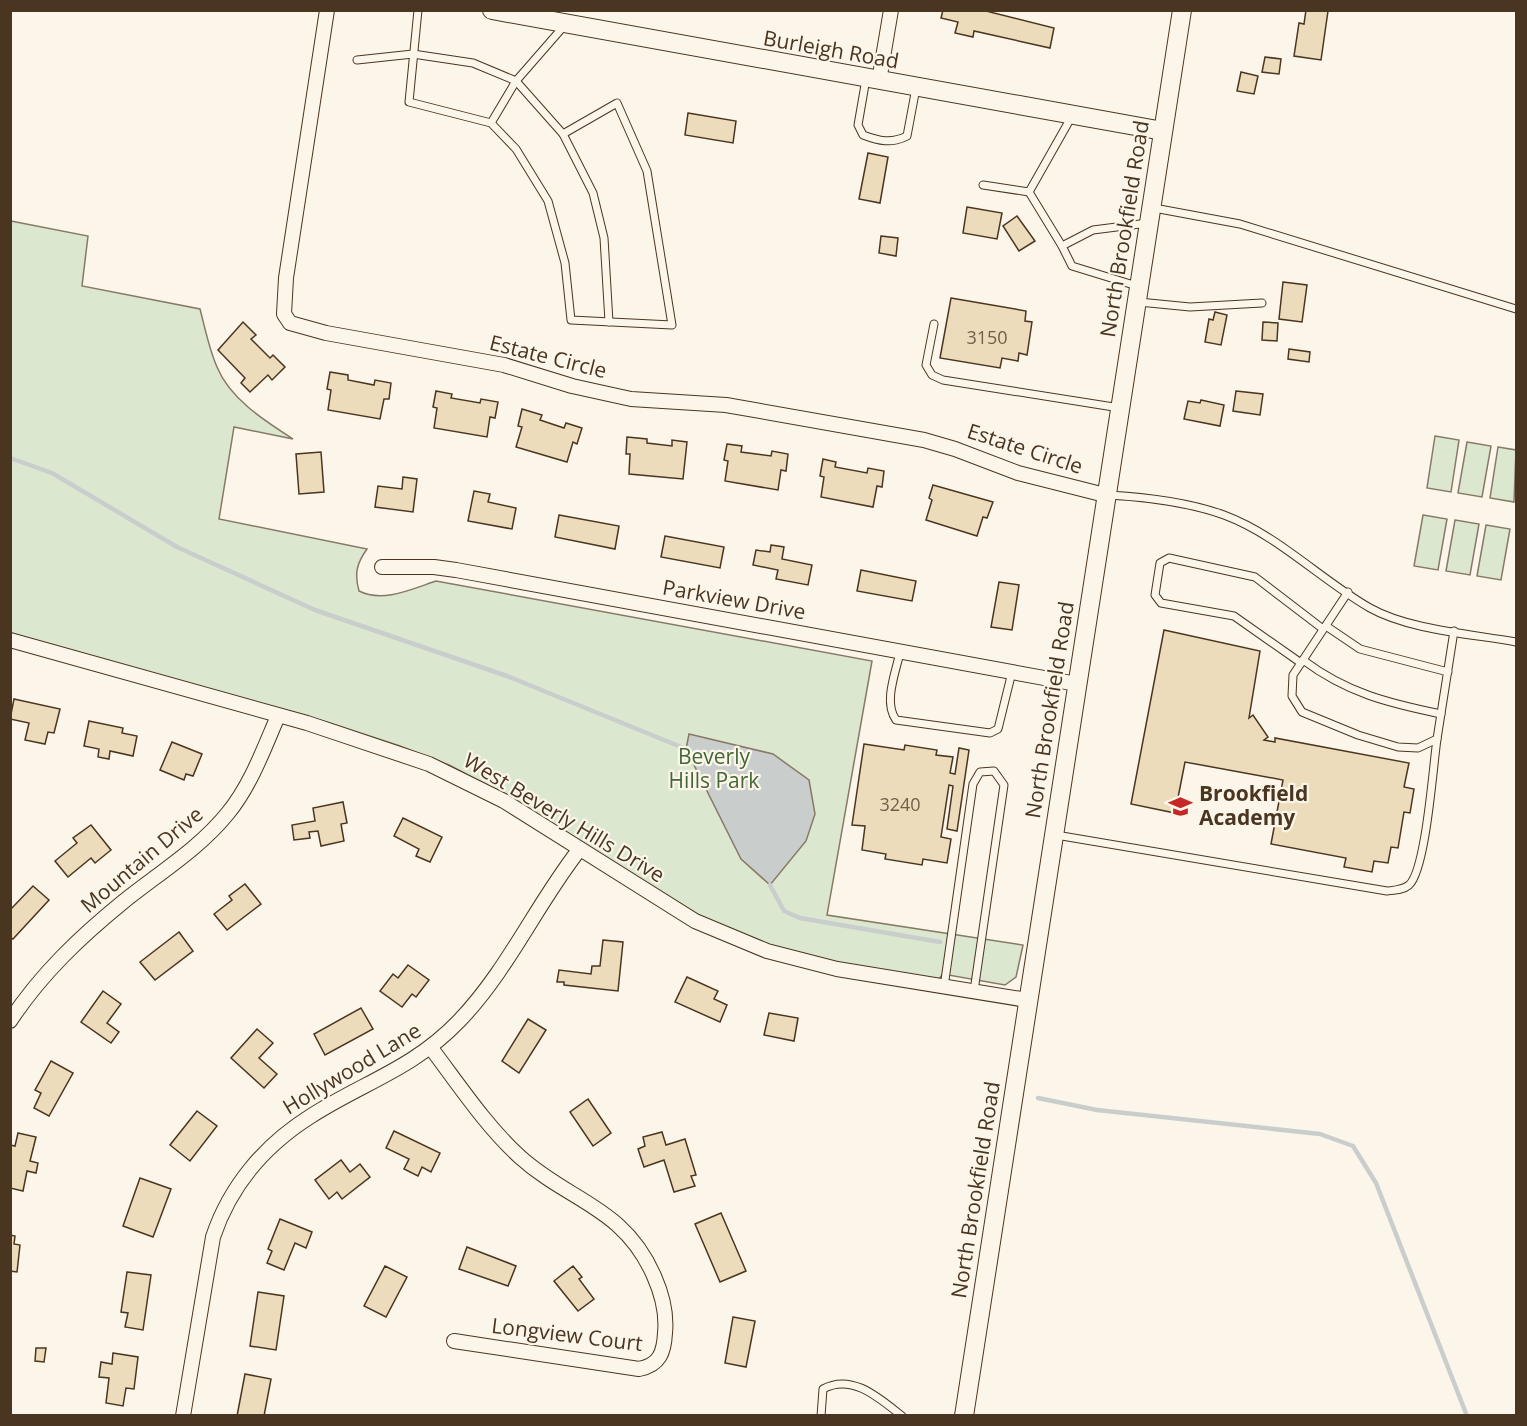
<svg xmlns="http://www.w3.org/2000/svg" width="1527" height="1426" font-family="'Open Sans',sans-serif">
<style>
.green{fill:#dce7d0;stroke:#887966;stroke-width:1.5}
.water{fill:#c9cecd;stroke:#887966;stroke-width:1.5}
.lines{fill:none;stroke-linecap:round;stroke-linejoin:round}
.stream{stroke:#c9cecd;stroke-width:4.5}
.building{fill:#ecdcbc;stroke:#4a3520;stroke-width:1.5}
.lane-casing{stroke:#4a3520;stroke-width:9}
.street-casing{stroke:#4a3520;stroke-width:16}
.secondary-casing{stroke:#4a3520;stroke-width:20}
.lane{stroke:#fbf6e9;stroke-width:7}
.street{stroke:#fbf6e9;stroke-width:14}
.secondary{stroke:#fbf6e9;stroke-width:18}
.labels{text-anchor:middle;stroke-width:4.5;stroke-linejoin:round;paint-order:stroke}
.number-label{font-size:18px;fill:#725f47}
.street-label{font-size:21px;fill:#4a3520;stroke:#fbf6e9}
.park-label{font-size:21px;fill:#436837;stroke:#fbf6e9}
.poi-label{font-size:21px;font-weight:bold;fill:#4a3520;stroke:#fbf6e9;text-anchor:start}
</style>
<rect width="100%" height="100%" fill="#fbf6e9"/>
<g class="green">
<path d="M11,221L88,236L82,286L200,309C205,328 209,349 217,367C230,399 265,421 293,439L234,427L219,519L367,549C357,563 354,573 359,591C383,603 412,589 436,581L872,661L827,915L1023,945L1016,977L1005,985L943,974L937,981L832,962L761,943L710,922L508,796L449,765L400,746L327,722L11,635Z"/>
<polygon points="1435,436 1459,440 1451,492 1427,488"/>
<polygon points="1467,442 1491,446 1482,497 1458,493"/>
<polygon points="1498,447 1516,450 1514,502 1490,498"/>
<polygon points="1423,515 1447,519 1438,570 1414,566"/>
<polygon points="1455,520 1479,524 1470,575 1446,571"/>
<polygon points="1486,525 1510,529 1501,580 1477,576"/>
</g>
<polygon class="water" points="689,734 773,754 809,780 815,814 806,841 770,885 741,859 686,749"/>
<g class="lines">
<g class="stream">
<polyline points="10,458 52,473 177,547 315,610 507,676 686,749"/>
<polyline points="770,885 784,911 800,918 940,942"/>
<polyline points="1038,1098 1097,1110 1320,1134 1353,1146 1376,1183 1467,1416"/>
</g>
</g>
<g class="building">
<polygon points="943,10 982,10 1054,28 1050,48 974,31 973,37 955,33 958,22 941,18"/>
<polygon points="1306,10 1328,11 1321,60 1294,56 1299,23 1304,24"/>
<polygon points="1265,57 1281,59 1279,74 1262,72"/>
<polygon points="1241,72 1258,76 1254,94 1237,91"/>
<polygon points="688,113 736,121 733,143 685,135"/>
<polygon points="868,153 888,157 880,203 859,199"/>
<polygon points="967,207 1002,213 997,239 963,233"/>
<polygon points="1017,216 1035,241 1019,251 1003,226"/>
<polygon points="881,236 898,238 896,256 879,253"/>
<polygon points="1283,282 1307,285 1302,322 1279,319"/>
<polygon points="951,298 1026,311 1025,321 1032,322 1027,355 1019,353 1018,361 1002,358 1000,368 940,358"/>
<polygon points="1215,312 1227,315 1221,345 1205,342 1209,319 1213,320"/>
<polygon points="243,322 256,335 251,339 270,358 273,355 285,367 272,380 268,375 250,392 241,383 245,378 218,350"/>
<polygon points="1263,322 1278,323 1277,341 1262,340"/>
<polygon points="1289,349 1310,352 1309,362 1288,359"/>
<polygon points="330,372 348,375 348,380 374,385 375,380 391,383 389,399 384,399 380,419 328,410 331,390 327,389"/>
<polygon points="436,391 452,394 451,398 480,403 481,399 498,402 495,418 490,417 487,437 434,428 437,408 433,407"/>
<polygon points="1236,391 1263,394 1260,415 1233,411"/>
<polygon points="1201,400 1224,405 1220,426 1184,419 1188,401 1200,403"/>
<polygon points="522,409 542,415 540,420 564,428 566,423 582,428 577,444 573,442 567,462 516,447 522,427 518,426"/>
<polygon points="627,437 647,439 647,443 672,446 672,440 687,442 683,479 629,474 630,454 626,454"/>
<polygon points="727,444 742,446 741,452 771,456 772,451 788,454 786,471 781,470 778,490 725,481 728,461 724,460"/>
<polygon points="321,452 324,492 299,494 296,454"/>
<polygon points="823,459 836,462 835,467 867,473 868,468 884,471 882,487 877,486 873,507 821,497 824,477 820,476"/>
<polygon points="403,477 417,479 413,512 375,507 378,486 402,489"/>
<polygon points="933,485 993,502 987,518 983,517 977,536 926,520 932,500 929,498"/>
<polygon points="474,491 490,494 488,502 516,508 512,529 468,521"/>
<polygon points="559,515 619,526 615,549 555,537"/>
<polygon points="665,536 724,547 720,568 661,557"/>
<polygon points="771,545 784,547 782,559 812,565 808,585 776,579 778,570 753,565 756,550 770,552"/>
<polygon points="861,570 916,581 912,601 857,591"/>
<polygon points="999,582 1019,585 1012,630 991,627"/>
<polygon points="1164,630 1260,651 1249,718 1253,715 1268,737 1264,740 1275,742 1275,738 1409,763 1404,787 1414,789 1410,813 1404,812 1398,848 1391,847 1388,863 1374,861 1372,872 1344,867 1346,858 1271,844 1283,780 1185,762 1175,813 1131,804"/>
<polygon points="14,699 60,709 54,733 48,732 45,744 25,740 29,723 10,719"/>
<polygon points="89,721 123,728 122,733 137,736 133,756 110,751 109,759 98,757 99,749 84,746"/>
<polygon points="172,742 202,754 193,776 186,774 184,780 160,770"/>
<polygon points="864,744 904,750 905,745 937,750 936,755 953,757 950,773 955,774 959,748 969,750 957,831 947,829 953,786 949,785 941,837 951,839 947,863 923,859 922,865 885,859 886,854 862,850 865,826 852,825"/>
<polygon points="343,802 347,823 341,824 344,841 321,846 318,831 309,832 310,838 294,840 292,825 315,821 313,808"/>
<polygon points="403,818 442,837 430,862 416,856 419,849 394,836"/>
<polygon points="91,825 111,850 95,863 91,858 68,877 55,861 77,843 73,838"/>
<polygon points="245,884 261,904 227,930 214,914 232,900 229,896"/>
<polygon points="33,886 49,900 13,939 10,937 10,910"/>
<polygon points="179,932 193,951 155,980 140,962"/>
<polygon points="603,940 623,942 618,991 564,985 564,982 557,982 559,970 591,974 592,966 600,966"/>
<polygon points="408,965 429,980 416,997 412,994 402,1007 380,991 393,974 398,978"/>
<polygon points="687,977 718,991 714,999 727,1005 720,1022 675,1002"/>
<polygon points="103,991 121,1004 107,1023 119,1032 111,1043 81,1022"/>
<polygon points="361,1008 373,1029 325,1055 314,1034"/>
<polygon points="769,1013 798,1018 794,1041 764,1035"/>
<polygon points="528,1019 546,1030 519,1073 502,1061"/>
<polygon points="257,1029 273,1043 259,1058 277,1074 264,1088 231,1058"/>
<polygon points="51,1061 73,1073 49,1116 34,1108 41,1093 35,1090"/>
<polygon points="588,1099 611,1133 593,1146 570,1112"/>
<polygon points="197,1111 217,1126 190,1161 170,1145"/>
<polygon points="394,1131 440,1153 431,1172 422,1167 418,1176 404,1169 409,1159 386,1148"/>
<polygon points="662,1132 666,1145 685,1139 696,1175 691,1176 695,1186 674,1192 664,1160 644,1167 638,1149 645,1146 643,1137"/>
<polygon points="18,1133 36,1137 30,1161 38,1163 36,1173 27,1171 23,1191 10,1188 10,1145 15,1146"/>
<polygon points="341,1160 350,1172 360,1164 370,1177 342,1199 337,1192 329,1199 315,1180"/>
<polygon points="140,1178 171,1189 153,1237 123,1226"/>
<polygon points="721,1213 746,1271 720,1282 695,1224"/>
<polygon points="280,1219 312,1232 306,1248 295,1243 284,1270 267,1263 272,1251 268,1249"/>
<polygon points="10,1235 15,1236 14,1244 20,1245 17,1272 10,1271"/>
<polygon points="467,1247 516,1266 508,1286 459,1269"/>
<polygon points="385,1266 407,1277 386,1317 364,1306"/>
<polygon points="573,1266 582,1277 579,1279 594,1299 578,1311 554,1281"/>
<polygon points="127,1272 151,1275 143,1330 125,1327 128,1313 121,1312"/>
<polygon points="258,1292 284,1296 276,1350 250,1346"/>
<polygon points="733,1317 755,1321 746,1367 725,1363"/>
<polygon points="36,1348 46,1348 44,1362 35,1361"/>
<polygon points="113,1353 138,1357 134,1389 126,1388 123,1406 106,1403 109,1378 99,1377 101,1362 112,1364"/>
<polygon points="245,1374 271,1379 264,1416 237,1416"/>
</g>
<g class="lines">
<defs>
<g id="lane">
<polyline points="418,10 409,102 491,123 516,149 548,201 565,263 571,320 672,325 647,171 617,103 563,134 516,81 564,26"/>
<polyline points="357,60 413,54 473,63 516,81 491,123"/>
<path d="M866,79L858,125L863,135C879,141 891,144 907,136L916,88"/>
<polyline points="563,134 593,193 604,238 609,322"/>
<polyline points="983,185 1029,192"/>
<polyline points="1154,208 1240,224 1516,309"/>
<polyline points="1062,246 1029,192 1072,116"/>
<polyline points="1137,286 1072,266 1062,246 1093,230 1148,223"/>
<polyline points="1139,302 1190,307 1262,303"/>
<polyline points="934,324 926,365 932,375 943,380 1120,408"/>
<path d="M1107,495C1146,497 1188,502 1224,515C1278,535 1321,580 1370,608C1409,630 1472,634 1516,642"/>
<polyline points="1348,592 1293,675 1292,696 1302,712 1358,735 1398,747 1418,748 1437,739 1454,631"/>
<polyline points="1326,626 1360,649 1448,672"/>
<path d="M900,652C896,672 883,702 896,720L990,733L998,729L1012,672"/>
<path d="M1303,660C1347,693 1388,703 1441,714"/>
<polyline points="1301,663 1234,616 1161,603 1155,595 1160,563 1169,558 1255,577 1323,629"/>
<path d="M1056,835L1387,891C1396,890 1403,890 1409,885C1426,870 1433,766 1437,739"/>
<polyline points="944,987 973,784 980,772 994,771 1004,785 974,991"/>
<path d="M821,1416L823,1389C852,1373 879,1398 902,1416"/>
</g>
<g id="street">
<polyline points="327,10 286,278 284,314 290,323 326,333 504,365 572,386 631,399 726,405 924,440 955,449 1018,473 1105,495"/>
<polyline points="879,81 891,10"/>
<polyline points="382,567 434,567 456,570 1077,684"/>
<polyline points="10,640 307,723 429,764 504,801 695,921 767,951 837,969 1027,1000"/>
<path d="M10,1021C41,974 80,937 123,902C159,873 199,849 228,813C251,785 264,748 278,716"/>
<path d="M431,1048C459,1085 486,1126 520,1157C570,1202 624,1207 654,1276C662,1294 667,1313 665,1333C664,1352 660,1365 639,1369L454,1341"/>
<path d="M183,1416L213,1237C230,1186 265,1145 311,1116C364,1082 413,1069 459,1021C508,970 536,905 579,850"/>
</g>
<g id="secondary">
<polyline points="492,10 1163,131"/>
<polyline points="964,1416 1182,10"/>
</g>
</defs>
<use href="#lane" class="lane-casing"/>
<use href="#street" class="street-casing"/>
<use href="#secondary" class="secondary-casing"/>
<use href="#lane" class="lane"/>
<use href="#street" class="street"/>
<use href="#secondary" class="secondary"/>
</g>
<defs>
<symbol id="school-bare" viewBox="-9 -9 18 18"><path d="M0-5L7-2L0 1L-7-2ZM-4 1L0 2.5L4 1V4Q0 6-4 4Z" fill="#c62828" stroke="#fbf6e9" stroke-width="2.5" paint-order="stroke"/></symbol>
</defs>
<g fill-rule="evenodd">
<use href="#school-bare" x="1164" y="790" width="33" height="33"/>
</g>
<g class="labels">
<g class="number-label">
<text x="987" y="344">3150</text>
<text x="900" y="811">3240</text>
</g>
<g class="street-label">
<text transform="translate(831 50) rotate(10)" y="7">Burleigh Road</text>
<text transform="translate(1125 229) rotate(-81)" y="7">North Brookfield Road</text>
<text transform="translate(548 357) rotate(14)" y="7">Estate Circle</text>
<text transform="translate(1025 449) rotate(18)" y="7">Estate Circle</text>
<text transform="translate(734 600) rotate(10)" y="7">Parkview Drive</text>
<text transform="translate(1050 710) rotate(-81)" y="7">North Brookfield Road</text>
<text transform="translate(564 818) rotate(31)" y="7">West Beverly Hills Drive</text>
<text transform="translate(142 860) rotate(-40)" y="7">Mountain Drive</text>
<text transform="translate(352 1069) rotate(-31)" y="7">Hollywood Lane</text>
<text transform="translate(976 1190) rotate(-81)" y="7">North Brookfield Road</text>
<text transform="translate(567 1335) rotate(7)" y="7">Longview Court</text>
</g>
<g class="park-label">
<text x="714" y="764">Beverly<tspan x="714" dy="24">Hills Park</tspan></text>
</g>
<g class="poi-label">
<text x="1199" y="801">Brookfield<tspan x="1199" dy="24">Academy</tspan></text>
</g>
</g>
<rect width="1527" height="1426" fill="none" stroke="#4a3520" stroke-width="24"/>
</svg>
